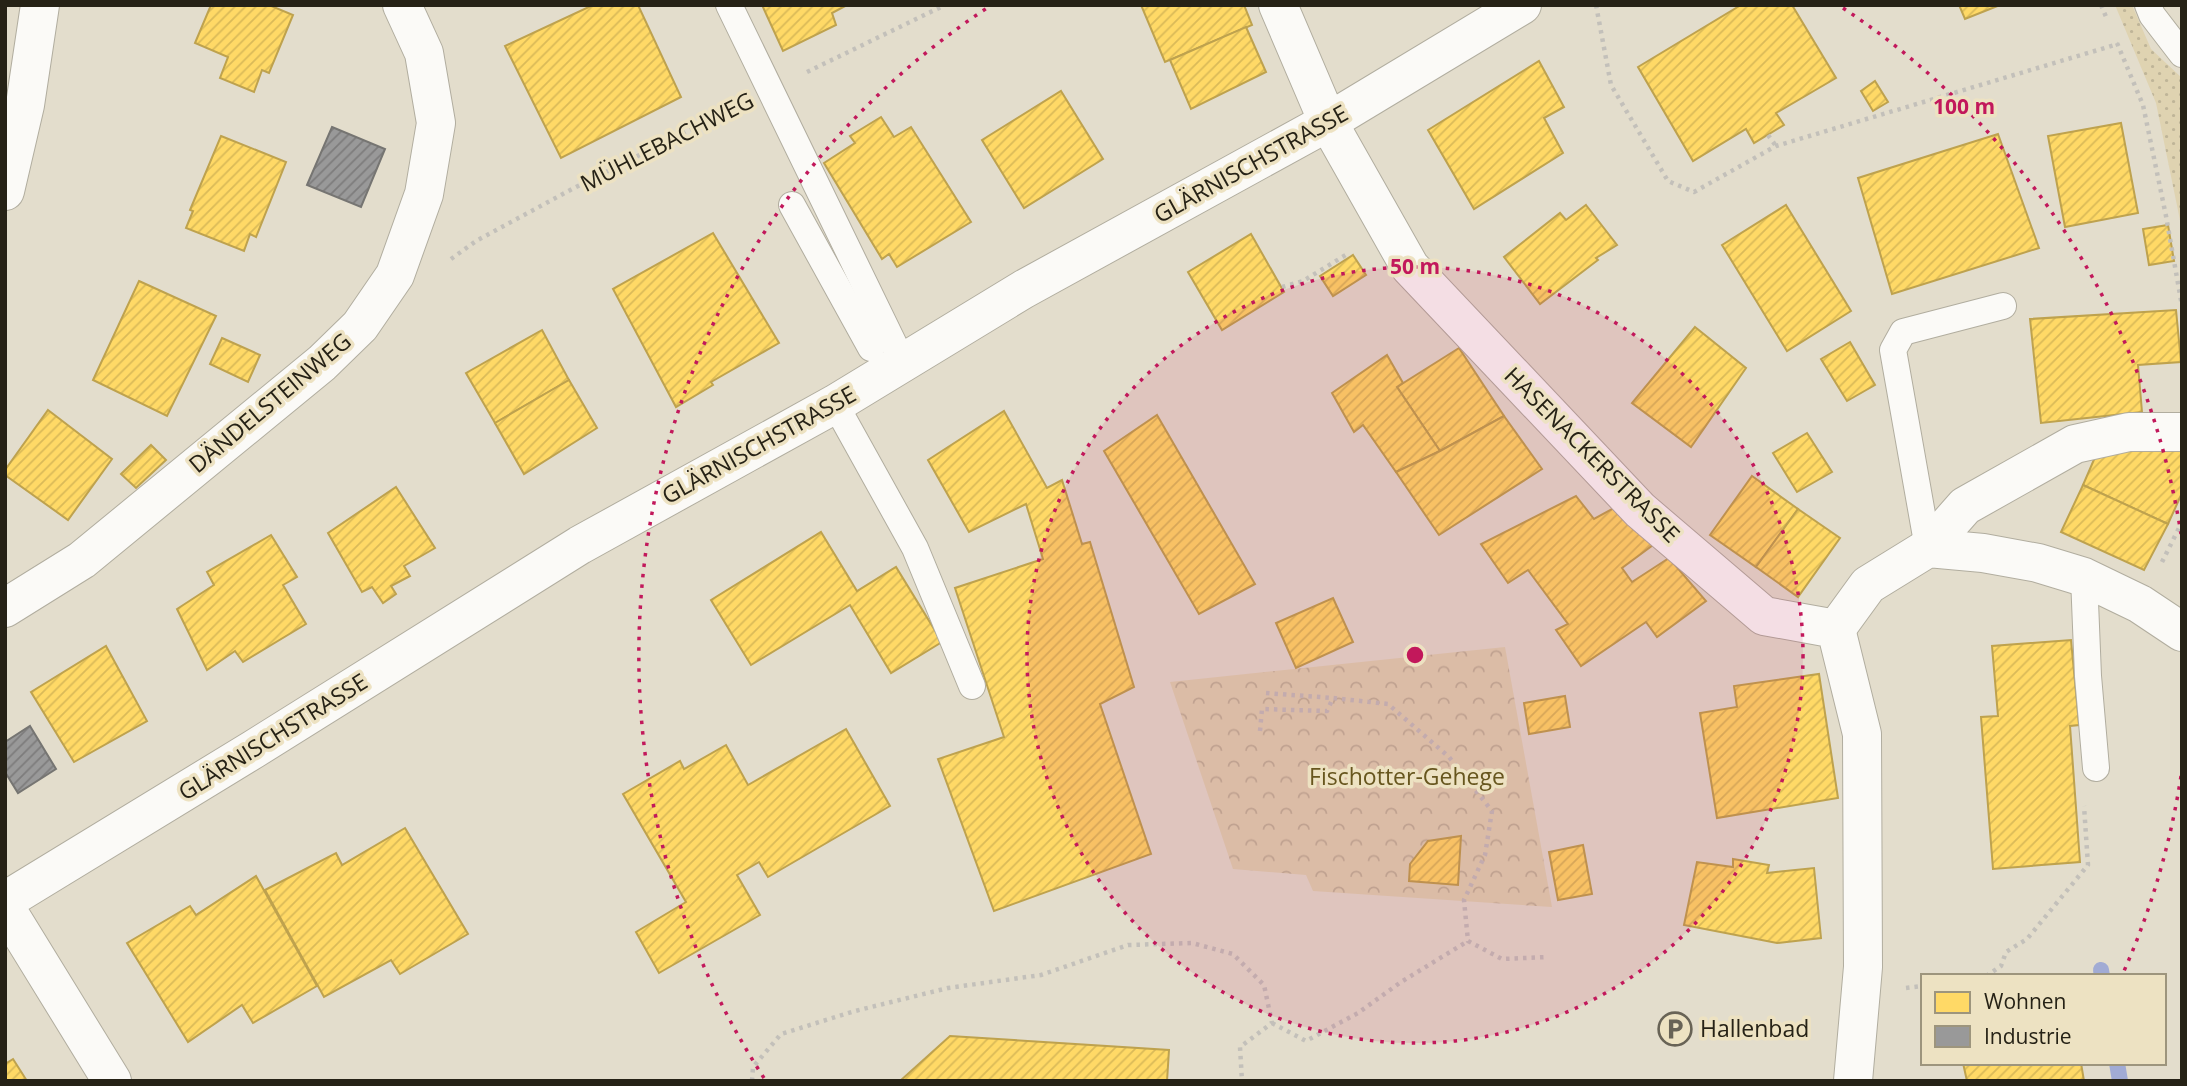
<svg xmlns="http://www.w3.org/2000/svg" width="2187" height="1086" font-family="'Open Sans',sans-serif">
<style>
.grass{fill:url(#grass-dots)}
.park{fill:url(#park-crowns)}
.homes{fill:url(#homes-hatch);stroke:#bea24e;stroke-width:2}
.industry{fill:url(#industry-hatch);stroke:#767572;stroke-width:2}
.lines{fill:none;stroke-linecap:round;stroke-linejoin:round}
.stream{stroke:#a1abd4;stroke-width:16}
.lane-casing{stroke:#b1ad9f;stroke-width:28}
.street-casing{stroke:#b1ad9f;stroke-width:40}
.secondary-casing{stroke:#b1ad9f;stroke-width:40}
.path{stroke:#c3c0ba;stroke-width:4.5;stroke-dasharray:3.5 5;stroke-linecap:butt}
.lane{stroke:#fbfaf7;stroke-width:26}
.street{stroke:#fbfaf7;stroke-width:38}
.secondary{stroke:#fbfaf7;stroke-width:38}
.ring{fill:none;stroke:#c2185b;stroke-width:3.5;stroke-dasharray:3.5 7}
.labels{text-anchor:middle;stroke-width:7;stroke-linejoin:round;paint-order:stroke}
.street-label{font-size:23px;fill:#262216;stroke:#ede2c2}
.park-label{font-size:23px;fill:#67561e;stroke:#ede2c2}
.poi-label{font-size:23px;fill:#262216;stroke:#ede2c2;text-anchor:start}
.centre{fill:#c2185b;stroke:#ede2c2;stroke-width:3.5}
.ring-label{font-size:21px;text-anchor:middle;font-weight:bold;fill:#c2185b;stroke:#ede2c2;stroke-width:7;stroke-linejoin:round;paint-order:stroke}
</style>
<defs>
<pattern id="grass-dots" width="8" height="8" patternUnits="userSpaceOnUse" patternTransform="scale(1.75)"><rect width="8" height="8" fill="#dfd3b1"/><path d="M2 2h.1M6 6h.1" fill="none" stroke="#bfb598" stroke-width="1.8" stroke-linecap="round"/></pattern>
<pattern id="park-crowns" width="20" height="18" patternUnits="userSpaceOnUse" patternTransform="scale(1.75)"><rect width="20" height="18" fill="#dfd3b1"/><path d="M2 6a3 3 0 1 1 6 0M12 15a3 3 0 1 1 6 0" fill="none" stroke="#bfb598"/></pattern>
<pattern id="homes-hatch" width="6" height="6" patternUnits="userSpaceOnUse" patternTransform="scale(1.75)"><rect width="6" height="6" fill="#ffd966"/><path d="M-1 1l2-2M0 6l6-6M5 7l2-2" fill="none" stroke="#daba58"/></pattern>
<pattern id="industry-hatch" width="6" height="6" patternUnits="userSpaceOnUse" patternTransform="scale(1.75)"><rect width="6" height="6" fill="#999"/><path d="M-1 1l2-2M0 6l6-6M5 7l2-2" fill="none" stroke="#7d7c7c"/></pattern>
</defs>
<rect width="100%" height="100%" fill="#e3ddcc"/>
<polygon class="grass" points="2115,5 2132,5 2151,49 2182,78 2182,230 2156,103"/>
<polygon class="park" points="1505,647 1552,907 1313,891 1306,875 1233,869 1170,682"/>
<g class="homes">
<polygon points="211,5 269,5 293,15 269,73 262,70 254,92 220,78 228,57 195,43"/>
<polygon points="593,5 638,5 681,97 561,158 505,46"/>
<polygon points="762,5 847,5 832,13 836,25 783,51"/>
<polygon points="1141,5 1244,5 1252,25 1165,62"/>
<polygon points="1741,5 1792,5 1836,78 1776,113 1784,125 1754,143 1746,129 1693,161 1638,67"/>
<polygon points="1959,5 2000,5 1965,19"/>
<polygon points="1246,27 1266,72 1191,109 1170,60"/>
<polygon points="1539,61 1564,107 1544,118 1563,153 1474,209 1428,130"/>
<polygon points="1875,81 1888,102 1873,111 1861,91"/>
<polygon points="1061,91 1103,159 1024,208 982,140"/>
<polygon points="881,117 894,137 911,127 971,222 897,267 889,254 882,259 824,163 855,143 850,136"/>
<polygon points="2121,123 2138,213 2065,227 2048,136"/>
<polygon points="1998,134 2039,248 1892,294 1858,178"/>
<polygon points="221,136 286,162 256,237 250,234 244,251 186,228 193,211 190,210"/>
<polygon points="1586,205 1617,245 1596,258 1598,260 1540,304 1504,257 1560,213 1566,220"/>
<polygon points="1786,205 1851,311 1787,351 1722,245"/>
<polygon points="2168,225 2174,261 2149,265 2143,229"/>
<polygon points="713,233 779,343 711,382 713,385 676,407 613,289"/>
<polygon points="1251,234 1284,292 1222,330 1188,272"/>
<polygon points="1353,255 1366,275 1333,296 1320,276"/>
<polygon points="139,281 216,316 167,416 93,380"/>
<polygon points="2176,310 2181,362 2138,365 2142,412 2041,423 2030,319"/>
<polygon points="1695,327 1746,368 1691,447 1632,403"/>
<polygon points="542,330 569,380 495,423 466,373"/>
<polygon points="222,338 260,355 248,382 210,364"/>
<polygon points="1850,342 1875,385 1847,401 1821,359"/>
<polygon points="1459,348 1504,416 1440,451 1397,387"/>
<polygon points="1387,355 1403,383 1397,387 1440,451 1396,472 1363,425 1354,432 1332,393"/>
<polygon points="569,380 597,428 524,474 495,423"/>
<polygon points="48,410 112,459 68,520 5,475 5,470"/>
<polygon points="1004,411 1047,488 1062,480 1082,544 1090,542 1134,687 1100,704 1151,854 994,911 938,759 1004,737 955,588 1043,559 1026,504 969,532 928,460"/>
<polygon points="1157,415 1255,584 1199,614 1104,451"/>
<polygon points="1504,416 1542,469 1439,535 1396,472 1440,451"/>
<polygon points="1807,433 1832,472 1797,492 1773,453"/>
<polygon points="2134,439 2182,451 2182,493 2168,524 2083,485 2102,441"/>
<polygon points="151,445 166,460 136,488 121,474"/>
<polygon points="1752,476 1798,509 1756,567 1710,535"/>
<polygon points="2083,485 2168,524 2144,570 2061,532"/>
<polygon points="396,487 435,548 404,566 410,576 391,586 396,594 383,603 372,587 362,592 328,533"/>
<polygon points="1576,496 1594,519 1623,503 1657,542 1622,568 1632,582 1669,558 1706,601 1657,637 1646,622 1581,666 1556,630 1568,624 1528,570 1508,583 1481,544"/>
<polygon points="1798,509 1840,538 1798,597 1756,567"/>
<polygon points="821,532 857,591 896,567 942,642 891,673 850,605 751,665 711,600"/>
<polygon points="271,535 297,577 283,585 306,624 243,662 235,651 207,670 177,609 214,585 207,572"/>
<polygon points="1333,598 1353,642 1296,668 1276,623"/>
<polygon points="2071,640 2079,725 2070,726 2080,862 1993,869 1981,717 1998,716 1992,646"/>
<polygon points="106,646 147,721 74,762 31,692"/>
<polygon points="1819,674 1838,798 1717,818 1700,713 1737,707 1734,686"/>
<polygon points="1565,696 1570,727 1529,734 1524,703"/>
<polygon points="846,729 890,806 768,877 759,862 737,875 760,915 659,973 636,932 686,902 623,794 680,761 684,769 726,745 748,785"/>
<polygon points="405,828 468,934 400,974 391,960 324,997 265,890 336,853 342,865"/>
<polygon points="1461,836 1458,885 1409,881 1410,864 1428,841"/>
<polygon points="1583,845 1592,894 1558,900 1549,852"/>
<polygon points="1733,859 1769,865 1767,873 1814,868 1821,938 1777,943 1684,925 1697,862 1733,867"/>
<polygon points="256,876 317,986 253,1023 242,1005 188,1042 127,943 190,906 196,915"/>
<polygon points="950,1036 1169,1050 1167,1081 900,1081"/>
<polygon points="13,1059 27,1081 5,1081 5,1064"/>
<polygon points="1963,1063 2081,1063 2084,1081 1967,1081"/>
</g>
<g class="industry">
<polygon points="332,127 385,149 361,207 307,185"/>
<polygon points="30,726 56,769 18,793 5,772 5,742"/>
</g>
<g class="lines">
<g class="stream">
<polyline points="2101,970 2102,976"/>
<polyline points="2117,1063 2120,1081"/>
</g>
<defs>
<g id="lane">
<polyline points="729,5 903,363"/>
<polyline points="2148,5 2152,15 2182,54"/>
<polyline points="792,205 871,348"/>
<polyline points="835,404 915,548 972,686"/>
<polyline points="1928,548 1893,350 1903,332 2003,306"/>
<polyline points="2084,577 2088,676 2096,768"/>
</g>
<g id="street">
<polyline points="1278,5 1328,122 1410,267 1640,510 1764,616 1836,629 1862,734 1863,967 1853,1081"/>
<polyline points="1928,548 1965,506 2075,444 2129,432 2182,432"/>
<polyline points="5,608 82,560 322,363 360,326 395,275 424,194 436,123 424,53 402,5"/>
<polyline points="1836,629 1868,585 1928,548 1983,553 2038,563 2084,577 2140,604 2182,632"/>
<polyline points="5,901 254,749 580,545 835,404 1024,289 1328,122 1522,5"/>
<polyline points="5,907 112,1081"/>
</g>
<polyline id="secondary" points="5,191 25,105 40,5"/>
</defs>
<use href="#lane" class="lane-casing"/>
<use href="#street" class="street-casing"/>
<use href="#secondary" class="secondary-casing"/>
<g class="path">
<polyline points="1596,5 1611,85 1668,181 1694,192 1776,146 2118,44"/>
<polyline points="2101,5 2107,19"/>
<polyline points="2117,43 2143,105 2166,216 2182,306"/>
<polyline points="807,72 945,5"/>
<polyline points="1768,135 1776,146"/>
<polyline points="451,259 476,241 574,188 733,108"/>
<polyline points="1282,287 1303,281 1349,253"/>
<polyline points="2162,562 2182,522"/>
<polyline points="1266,693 1333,698"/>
<polyline points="1260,731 1262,709 1327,711 1333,698 1388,704 1449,757 1492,811 1485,855 1464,900 1468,941 1502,959 1547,957"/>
<polyline points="1986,976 2001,966 2006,952 2027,939 2088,865 2084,806"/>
<polyline points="1906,988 1923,986"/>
<polyline points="1272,1023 1306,1041 1358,1013 1401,982 1468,941"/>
<polyline points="752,1081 753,1067 781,1034 855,1011 948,988 1041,975 1128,945 1192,943 1233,954 1264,985 1272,1023 1240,1047 1242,1081"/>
</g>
<use href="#lane" class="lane"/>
<use href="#street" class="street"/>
<use href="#secondary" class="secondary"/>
</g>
<circle cx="1415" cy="655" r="388" fill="#c2185b" fill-opacity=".12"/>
<g class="ring">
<circle cx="1415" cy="655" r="388"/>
<path d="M2181 776A776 776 0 0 1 2124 971M764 1078A776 776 0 0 1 987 8M1843 8A776 776 0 0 1 2181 534"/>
</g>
<defs>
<symbol id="parking-ring" viewBox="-11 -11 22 22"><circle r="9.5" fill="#ede2c2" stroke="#686356" stroke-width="1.5"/><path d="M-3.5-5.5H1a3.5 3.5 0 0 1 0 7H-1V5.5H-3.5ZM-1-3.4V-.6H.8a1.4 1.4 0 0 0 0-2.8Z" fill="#686356"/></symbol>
</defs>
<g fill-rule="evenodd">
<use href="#parking-ring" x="1656" y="1010" width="38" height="38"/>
</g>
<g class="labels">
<g class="street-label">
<text transform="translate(667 142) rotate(-27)" y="8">MÜHLEBACHWEG</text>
<text transform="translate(1251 164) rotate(-29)" y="8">GLÄRNISCHSTRASSE</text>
<text transform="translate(270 403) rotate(-40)" y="8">DÄNDELSTEINWEG</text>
<text transform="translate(759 445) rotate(-29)" y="8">GLÄRNISCHSTRASSE</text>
<text transform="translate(1592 455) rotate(45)" y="8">HASENACKERSTRASSE</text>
<text transform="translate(273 737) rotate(-32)" y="8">GLÄRNISCHSTRASSE</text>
</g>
<g class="park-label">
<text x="1407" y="785">Fischotter-Gehege</text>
</g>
<g class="poi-label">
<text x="1700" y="1037">Hallenbad</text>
</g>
</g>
<circle cx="1415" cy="655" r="10" class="centre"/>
<g class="ring-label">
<text x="1964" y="114">100 m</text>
<text x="1415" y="274">50 m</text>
</g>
<rect width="2187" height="1086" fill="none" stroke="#262216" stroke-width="14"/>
<rect x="1921" y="974" width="245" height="91" fill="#ede2c2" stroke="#9d957d" stroke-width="2"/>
<rect x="1935" y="992" width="35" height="21" fill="#ffd966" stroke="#9d957d" stroke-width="2"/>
<text x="1984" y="1009" font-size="21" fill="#262216">Wohnen</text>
<rect x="1935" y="1026" width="35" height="21" fill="#999999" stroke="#9d957d" stroke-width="2"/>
<text x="1984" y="1044" font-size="21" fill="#262216">Industrie</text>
</svg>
